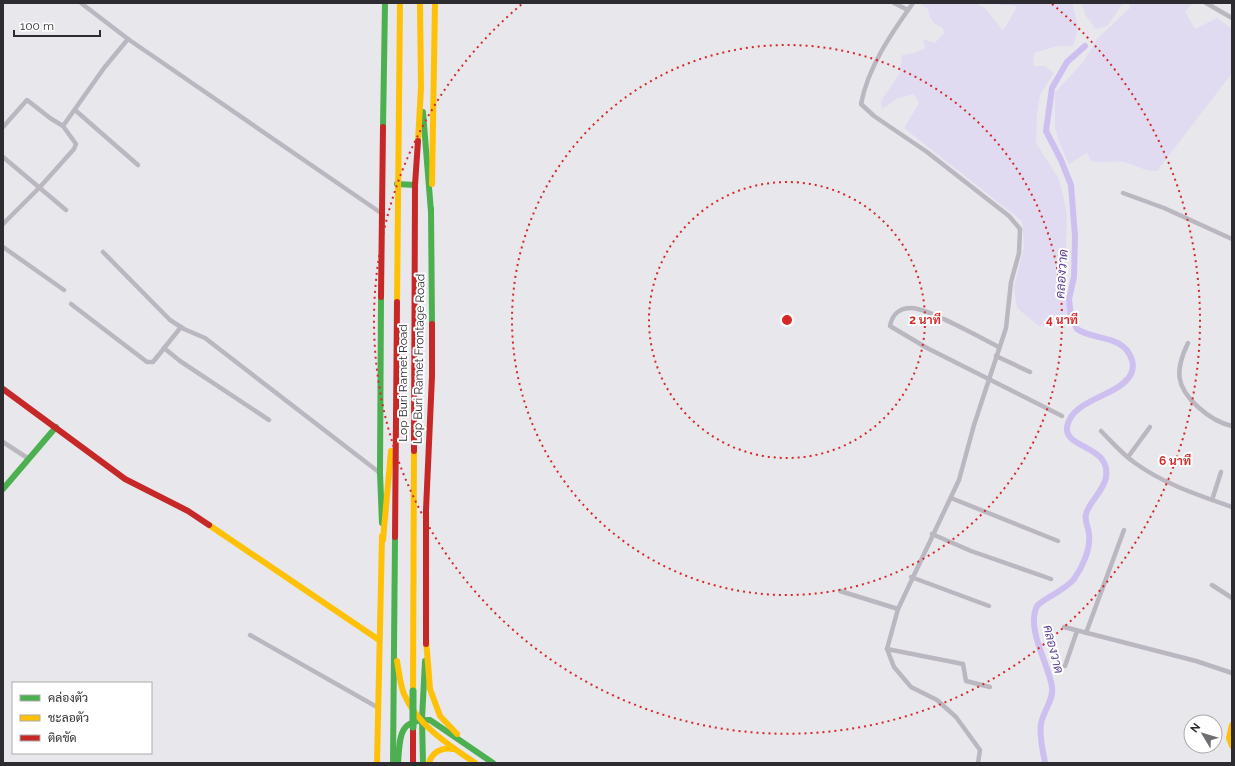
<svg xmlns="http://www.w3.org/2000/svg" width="1235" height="766" font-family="Raleway,Sarabun,sans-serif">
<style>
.green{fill:#e1dbf2}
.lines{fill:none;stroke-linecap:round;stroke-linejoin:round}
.canal{stroke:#cdbff0;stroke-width:6}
.street{stroke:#bab7c1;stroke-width:4.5}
.fast{stroke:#4caf50;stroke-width:6}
.slow{stroke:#ffc107;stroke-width:6}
.jam{stroke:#c62828;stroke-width:6}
.fast-bridge{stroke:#4caf50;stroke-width:7}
.ring{fill:none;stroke:#d62828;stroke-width:2;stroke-dasharray:2 4}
.labels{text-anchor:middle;stroke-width:4;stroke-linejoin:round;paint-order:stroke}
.street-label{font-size:12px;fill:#2d2c30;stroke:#fff}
.water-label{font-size:13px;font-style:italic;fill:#614594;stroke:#fff}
.centre{fill:#d62828;stroke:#fff;stroke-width:2}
.ring-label{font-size:12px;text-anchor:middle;font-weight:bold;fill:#d62828;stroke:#fff;stroke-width:4;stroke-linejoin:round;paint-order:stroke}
</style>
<rect width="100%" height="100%" fill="#e8e7ec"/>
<g class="green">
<path d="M919,3H976L986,9L1003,31L1017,7C1010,3 1002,7 994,3H1072L1073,5L1078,28L1073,46H1058L1034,53L1033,66H1045L1054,73L1040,95L1037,114L1036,143L1059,179L1067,213L1065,286L1069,324L1039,326L1017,308L1014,287L1024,247L1022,221L904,128L919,103L914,94L898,98L882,109L881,101L900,73L902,55L915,53L925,48L923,39L935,43L944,33L943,28C932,23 930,20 928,9Z"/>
<polygon points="1081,3 1123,3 1107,26 1096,29 1086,16"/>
<path d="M1129,3H1192L1185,12L1195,29L1217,18L1232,29V73L1157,171C1144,172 1135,164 1123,162C1113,161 1102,164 1091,161L1087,153L1069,164L1059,142L1055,127V93L1084,61L1098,38L1130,8Z"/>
</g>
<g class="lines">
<path class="canal" d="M1045,763C1043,751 1039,736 1041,724C1043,711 1054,700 1052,687C1049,665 1027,631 1036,608C1039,600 1065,591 1074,579C1082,568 1091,549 1089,534C1089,528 1084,521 1086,514C1090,500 1104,491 1106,477C1111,445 1064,449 1067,427C1072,398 1119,397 1131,374C1133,370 1133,364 1132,360C1124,334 1094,341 1077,329L1071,317L1069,299L1074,277L1075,236L1071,185L1061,160L1046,131L1052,88L1067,62L1085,46"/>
<g class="street">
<polyline points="81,3 128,39 381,213"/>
<polyline points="894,3 908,10"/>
<path d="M913,3C891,34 868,67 861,104L874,116L927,152L1009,216L1020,229L1019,253L1011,282L1006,328L974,425L959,480L898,609L887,649L894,667L911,687L937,700L956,717L980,750L978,763"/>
<polyline points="1206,3 1232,18"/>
<polyline points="75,110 138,165"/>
<polyline points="3,127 27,100 50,118 63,126 104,68 128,39"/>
<polyline points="3,157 66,210"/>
<polyline points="1123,193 1164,208 1232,239"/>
<polyline points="3,224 40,187 74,149 76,144 63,126"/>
<polyline points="3,247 64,290"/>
<polyline points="103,252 170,320 184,329 205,338 380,473"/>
<polyline points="71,304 147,362 153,362 181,327"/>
<path d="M1188,343C1175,370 1175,386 1198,407C1208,416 1218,423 1232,426"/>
<path d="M999,347C983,339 926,307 911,308C899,308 892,315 890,326L927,348L1062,416"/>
<polyline points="164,348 180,361 269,420"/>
<polyline points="996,356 1030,372"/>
<path d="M1101,431C1112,442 1122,454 1135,463C1164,484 1198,495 1232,507"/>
<polyline points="3,442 29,459"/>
<polyline points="1128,457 1150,427"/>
<polyline points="951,498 1058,541"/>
<polyline points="1212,500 1221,472"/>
<polyline points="932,534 971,551 1051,579"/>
<polyline points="911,577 989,606"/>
<polyline points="1212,585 1232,598"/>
<polyline points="840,591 898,609"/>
<polyline points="1064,627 1196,661 1232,673"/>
<polyline points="1086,633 1124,530"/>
<polyline points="250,635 377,707"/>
<polyline points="887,649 963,664 966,681 990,687"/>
<polyline points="1065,666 1077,631"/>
</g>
<g class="fast">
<polyline points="423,112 431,212"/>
<polyline points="383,127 385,3"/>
<polyline points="397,184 415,185"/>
<polyline points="431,209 432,324"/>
<polyline points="381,297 380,473 382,523"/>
<polyline points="3,489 56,427"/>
<polyline points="393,763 395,537"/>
<path d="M398,763C400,737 398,719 430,720L493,763"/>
<polyline points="423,763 422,719 425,661"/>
</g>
<g class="slow">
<polyline points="418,141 421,88 420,3"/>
<polyline points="432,184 435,3"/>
<polyline points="397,302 400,3"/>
<polyline points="209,525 379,640"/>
<polyline points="383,540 391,451"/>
<polyline points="426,639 430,689 440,716 457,734"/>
<path d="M397,661C399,672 400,684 404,694C417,725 449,745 475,763"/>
<polyline points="413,691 414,451"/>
<polyline points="1232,725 1229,738 1232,746"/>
<polyline points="377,763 382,536"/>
<path d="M429,763C432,752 442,747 453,749"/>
</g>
<g class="jam">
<polyline points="381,297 383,127"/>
<polyline points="3,389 125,479 188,511 209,525"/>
<polyline points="414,451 415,185 418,141"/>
<polyline points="395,537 397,302"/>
<polyline points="426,644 426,510 432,376 432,324"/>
<polyline points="413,727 413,763"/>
</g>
<polyline class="fast-bridge" points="413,691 413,727"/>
</g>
<g class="ring">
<circle cx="787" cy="320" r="138"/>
<circle cx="787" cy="320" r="275"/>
<path d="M1052 4A413 413 0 1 1 522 4"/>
</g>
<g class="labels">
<g class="street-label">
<text transform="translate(419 359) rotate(-89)" y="4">Lop Buri Ramet Frontage Road</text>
<text transform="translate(403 383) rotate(-90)" y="4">Lop Buri Ramet Road</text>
</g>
<g class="water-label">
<text transform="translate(1061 274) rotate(-86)" y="5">คลองวาด</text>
<text transform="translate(1054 649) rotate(76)" y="5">คลองวาด</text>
</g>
</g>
<circle cx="787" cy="320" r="6" class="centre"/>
<g class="ring-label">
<text x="925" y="324">2 นาที</text>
<text x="1062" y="324">4 นาที</text>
<text x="1175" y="465">6 นาที</text>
</g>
<rect width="1235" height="766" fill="none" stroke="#2d2c30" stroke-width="8"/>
<rect x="12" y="682" width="140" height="72" fill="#ffffff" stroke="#ababac"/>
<rect x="20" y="695" width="20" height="6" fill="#4caf50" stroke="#ababac"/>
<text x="48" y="702" font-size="12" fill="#2d2c30">คล่องตัว</text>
<rect x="20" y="715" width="20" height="6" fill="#ffc107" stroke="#ababac"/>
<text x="48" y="722" font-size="12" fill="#2d2c30">ชะลอตัว</text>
<rect x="20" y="735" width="20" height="6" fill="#c62828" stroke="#ababac"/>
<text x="48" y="742" font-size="12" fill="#2d2c30">ติดขัด</text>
<g transform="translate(1203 734) rotate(308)"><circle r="19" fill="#ffffff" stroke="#ababac"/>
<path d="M0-3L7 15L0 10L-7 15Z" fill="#6e6d72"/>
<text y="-6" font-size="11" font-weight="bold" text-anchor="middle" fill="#2d2c30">N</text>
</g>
<path d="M14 30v6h86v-6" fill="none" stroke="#2d2c30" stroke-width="2"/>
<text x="20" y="30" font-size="12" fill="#2d2c30" stroke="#ffffff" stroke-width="3" paint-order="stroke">100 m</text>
</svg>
